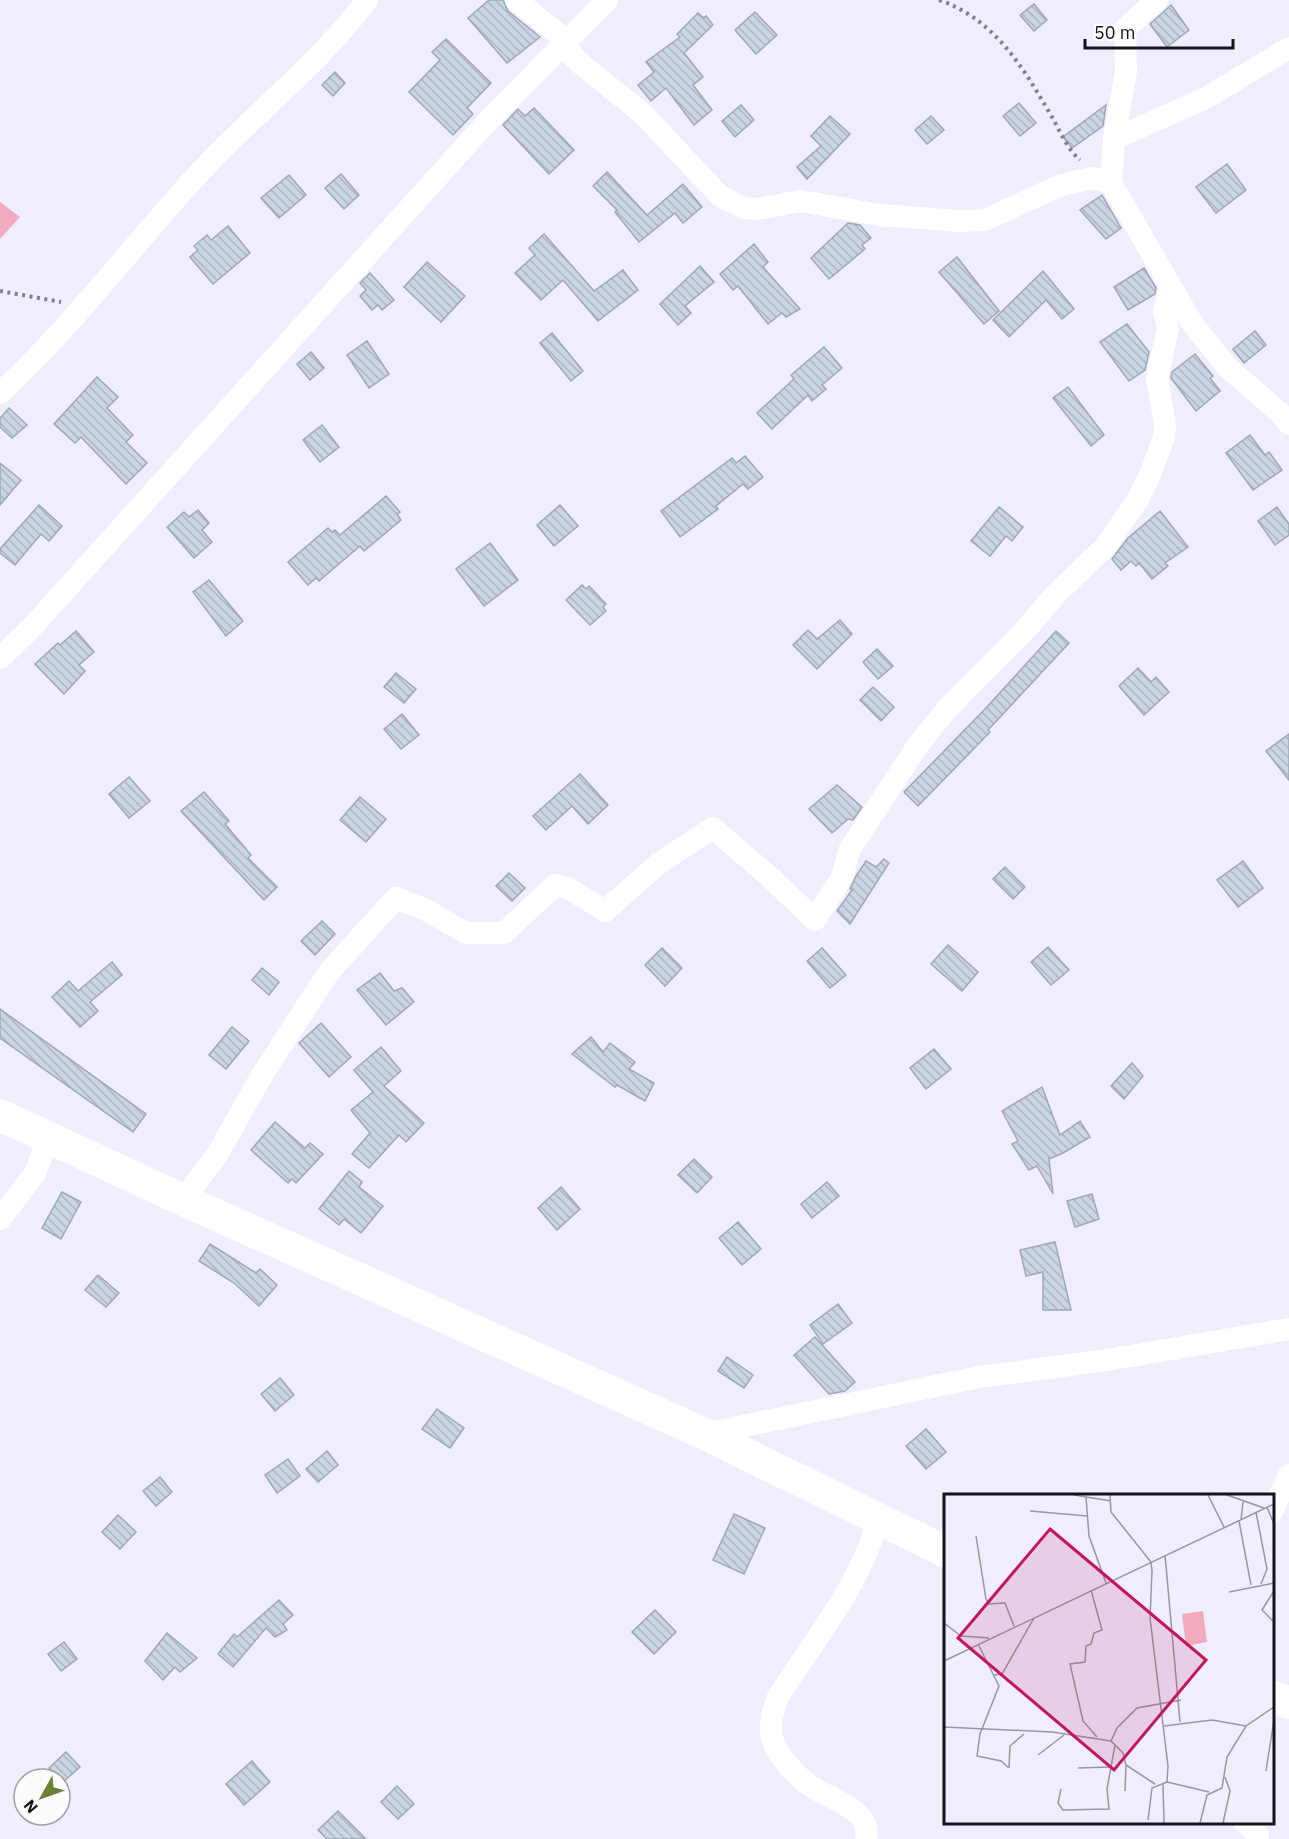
<svg xmlns="http://www.w3.org/2000/svg" width="1289" height="1839" font-family="'IBM Plex Sans',sans-serif">
<style>
.green{fill:#f0acbd}
.building{fill:url(#building-back-hatch);stroke:#9fa8b6;stroke-width:1.5}
.lines{fill:none;stroke-linecap:round;stroke-linejoin:round}
.path{stroke:#81808b;stroke-width:4;stroke-dasharray:3 4.5;stroke-linecap:butt}
.street{stroke:#fff;stroke-width:22}
.secondary{stroke:#fff;stroke-width:32}
.inset-road{fill:none;stroke:#9796a2;stroke-width:1.5}
.view{fill:#c2185b;fill-opacity:0.15;stroke:#c2185b;stroke-width:3}
.inset-edge{fill:none;stroke:#141319;stroke-width:3}
</style>
<defs>
<pattern id="building-back-hatch" width="6" height="6" patternUnits="userSpaceOnUse" patternTransform="scale(1.5)"><rect width="6" height="6" fill="#ccd5e4"/><path d="M-1 5l2 2M0 0l6 6M5-1l2 2" fill="none" stroke="#aeb6c3"/></pattern>
</defs>
<rect width="100%" height="100%" fill="#efedfe"/>
<polygon class="green" points="0,202 20,217 0,239"/>
<g class="building">
<polygon points="489,0 503,0 508,11 540,37 507,63 468,18"/>
<polygon points="1034,4 1047,20 1034,31 1020,15"/>
<polygon points="1171,5 1189,30 1167,47 1150,24"/>
<polygon points="755,12 777,35 756,54 735,30"/>
<polygon points="698,13 704,18 706,16 713,25 684,53 703,77 693,85 712,110 694,125 666,88 651,101 638,85 654,72 646,62 680,37 677,34"/>
<polygon points="446,39 491,83 467,108 473,114 453,135 409,92 440,60 432,52"/>
<polygon points="335,72 345,83 333,96 322,85"/>
<polygon points="1019,103 1036,123 1020,136 1003,116"/>
<polygon points="741,105 754,120 735,137 722,121"/>
<polygon points="1106,105 1103,126 1072,148 1063,137"/>
<polygon points="534,108 574,150 549,174 503,125 518,109 525,116"/>
<polygon points="830,116 850,134 807,179 797,167 821,146 811,136"/>
<polygon points="931,116 944,130 927,144 915,130"/>
<polygon points="1227,164 1246,190 1216,213 1196,187"/>
<polygon points="607,172 647,215 683,184 702,207 683,223 675,213 639,242 615,212 617,210 593,186"/>
<polygon points="341,174 359,195 344,209 325,188"/>
<polygon points="289,175 306,195 279,218 261,198"/>
<polygon points="1102,195 1121,228 1106,239 1080,210"/>
<polygon points="848,223 860,225 871,238 862,245 865,249 829,279 811,258"/>
<polygon points="228,226 250,253 213,284 190,257 198,250 194,246 207,235 211,240"/>
<polygon points="544,234 594,291 623,270 638,290 598,321 563,280 541,300 515,273 535,255 529,248"/>
<polygon points="754,244 768,262 763,267 800,309 786,317 782,313 768,324 738,286 733,290 720,274"/>
<polygon points="957,257 999,311 984,324 939,272"/>
<polygon points="427,262 465,296 441,322 404,287"/>
<polygon points="700,266 714,282 685,306 691,313 678,325 660,304"/>
<polygon points="1144,268 1156,288 1155,294 1128,310 1114,287"/>
<polygon points="1043,271 1074,309 1062,319 1046,300 1009,337 993,320"/>
<polygon points="370,273 394,300 382,310 378,305 372,310 360,296 366,290 360,283"/>
<polygon points="1127,324 1149,352 1145,370 1129,381 1100,342"/>
<polygon points="1255,331 1266,345 1244,363 1233,349"/>
<polygon points="552,333 583,371 571,381 540,343"/>
<polygon points="367,341 389,374 369,388 347,355"/>
<polygon points="824,347 842,368 822,385 826,389 812,401 808,395 772,429 757,413 794,379 791,375"/>
<polygon points="311,352 324,368 310,380 297,364"/>
<polygon points="1195,354 1213,376 1210,378 1220,391 1196,411 1171,378 1172,372"/>
<polygon points="97,377 118,397 107,408 133,435 126,442 147,463 126,484 81,437 75,443 54,424"/>
<polygon points="1068,387 1104,435 1091,446 1053,398"/>
<polygon points="9,408 27,425 12,438 0,427 0,418"/>
<polygon points="322,425 339,447 320,462 303,440"/>
<polygon points="1250,435 1265,455 1269,452 1282,470 1253,490 1226,453"/>
<polygon points="745,456 763,477 748,489 743,484 716,506 718,509 680,537 661,511 732,458 736,463"/>
<polygon points="0,463 21,480 0,505"/>
<polygon points="386,496 400,512 397,514 401,520 364,551 360,546 319,581 316,578 308,585 288,562 328,528 332,532 335,530 340,535"/>
<polygon points="39,505 62,526 49,541 41,534 15,565 0,553 0,549"/>
<polygon points="560,505 578,526 554,546 537,525"/>
<polygon points="999,507 1023,527 1012,541 1006,536 990,556 971,541"/>
<polygon points="1277,507 1289,524 1289,535 1275,545 1258,521"/>
<polygon points="198,510 209,523 202,530 212,542 194,558 167,527 184,512 189,517"/>
<polygon points="1160,511 1188,547 1165,563 1168,566 1152,579 1139,563 1136,566 1131,561 1121,570 1112,559 1128,538"/>
<polygon points="490,543 518,580 484,606 456,569"/>
<polygon points="209,580 243,621 226,636 193,592"/>
<polygon points="582,585 586,589 589,586 606,604 603,607 606,611 590,625 566,600"/>
<polygon points="840,620 852,634 817,669 793,645 808,630 817,639"/>
<polygon points="76,631 94,652 79,665 85,671 64,694 35,664 58,643 60,645"/>
<polygon points="1056,631 1069,643 988,730 990,732 918,806 904,792 986,708"/>
<polygon points="877,649 893,666 878,679 863,662"/>
<polygon points="1138,668 1151,682 1156,677 1169,692 1144,715 1119,686"/>
<polygon points="396,673 416,689 404,703 384,687"/>
<polygon points="873,687 894,707 881,721 860,700"/>
<polygon points="402,714 419,735 401,749 384,729"/>
<polygon points="1289,734 1289,780 1266,751"/>
<polygon points="580,774 608,805 588,824 572,806 546,830 533,816"/>
<polygon points="129,777 150,801 129,818 109,794"/>
<polygon points="837,785 862,807 853,820 848,819 832,833 809,809"/>
<polygon points="204,792 229,821 225,824 251,855 248,858 277,887 264,900 181,811"/>
<polygon points="360,797 386,819 366,842 340,820"/>
<polygon points="884,859 889,863 850,924 837,911 852,890 850,889 856,876 866,861 876,867"/>
<polygon points="1243,861 1263,888 1238,907 1217,880"/>
<polygon points="1005,867 1025,887 1013,899 993,879"/>
<polygon points="509,873 525,888 512,901 496,886"/>
<polygon points="322,921 335,934 315,955 301,941"/>
<polygon points="948,945 978,972 962,991 931,964"/>
<polygon points="1048,947 1069,970 1051,985 1031,962"/>
<polygon points="662,948 682,968 665,986 645,965"/>
<polygon points="822,948 846,975 830,988 807,961"/>
<polygon points="112,962 122,975 90,1002 98,1011 80,1027 52,997 69,981 78,991"/>
<polygon points="262,968 279,982 269,995 252,980"/>
<polygon points="380,973 394,991 402,988 414,1002 386,1025 357,990"/>
<polygon points="0,1009 146,1114 133,1132 0,1038"/>
<polygon points="321,1023 351,1057 329,1077 299,1043"/>
<polygon points="232,1027 249,1041 226,1069 209,1055"/>
<polygon points="591,1037 603,1052 610,1043 635,1062 629,1069 654,1083 645,1101 617,1085 615,1087 572,1054"/>
<polygon points="381,1047 401,1071 384,1086 424,1123 406,1142 399,1135 369,1168 352,1154 370,1133 351,1110 373,1092 354,1070"/>
<polygon points="934,1049 951,1069 926,1089 910,1068"/>
<polygon points="1132,1063 1143,1076 1124,1099 1111,1086"/>
<polygon points="1042,1087 1060,1135 1080,1121 1090,1137 1063,1153 1049,1159 1053,1194 1037,1166 1029,1170 1012,1144 1018,1141 1002,1111"/>
<polygon points="275,1122 305,1148 310,1143 323,1154 296,1183 292,1179 288,1183 251,1150"/>
<polygon points="694,1159 712,1177 697,1193 678,1175"/>
<polygon points="349,1171 362,1182 359,1187 383,1206 361,1233 344,1219 339,1225 319,1209"/>
<polygon points="827,1182 839,1196 812,1218 801,1204"/>
<polygon points="561,1187 580,1209 557,1230 538,1208"/>
<polygon points="62,1192 81,1202 61,1239 42,1228"/>
<polygon points="1092,1194 1099,1219 1075,1227 1067,1201"/>
<polygon points="738,1222 761,1249 742,1265 719,1238"/>
<polygon points="1055,1242 1071,1310 1043,1310 1043,1272 1026,1276 1020,1250"/>
<polygon points="210,1244 256,1273 260,1269 277,1285 259,1306 234,1283 199,1261"/>
<polygon points="98,1275 119,1293 106,1307 85,1290"/>
<polygon points="838,1304 852,1323 823,1344 810,1325"/>
<polygon points="815,1337 855,1382 845,1391 829,1394 794,1355"/>
<polygon points="727,1357 753,1375 744,1388 718,1371"/>
<polygon points="280,1378 294,1395 275,1411 261,1394"/>
<polygon points="437,1409 464,1428 450,1448 422,1429"/>
<polygon points="926,1429 946,1452 926,1469 906,1446"/>
<polygon points="327,1451 338,1465 318,1482 306,1469"/>
<polygon points="288,1459 300,1476 277,1493 265,1475"/>
<polygon points="160,1477 172,1492 156,1506 143,1491"/>
<polygon points="734,1514 765,1528 744,1574 713,1560"/>
<polygon points="118,1515 136,1532 120,1549 102,1532"/>
<polygon points="279,1600 293,1615 283,1624 287,1630 275,1637 266,1628 233,1667 218,1654 234,1634 237,1637"/>
<polygon points="655,1610 676,1632 654,1654 632,1632"/>
<polygon points="167,1633 197,1658 180,1672 175,1667 163,1680 145,1661"/>
<polygon points="64,1642 77,1659 61,1671 48,1654"/>
<polygon points="66,1752 80,1767 63,1782 49,1768"/>
<polygon points="252,1761 270,1782 244,1805 226,1784"/>
<polygon points="397,1786 414,1804 398,1819 381,1802"/>
<polygon points="338,1811 366,1839 327,1839 318,1830"/>
</g>
<g class="lines">
<g class="path">
<path d="M939,0C995,19 1024,69 1052,117C1060,131 1067,149 1080,160"/>
<polyline points="0,291 61,302"/>
</g>
<g class="street">
<polyline points="516,0 567,41 570,53 581,64 642,113 720,196 744,208 758,209 800,201 880,215 960,221 985,220 1061,185 1093,178 1111,183"/>
<polyline points="1157,0 1125,29 1126,72 1114,139 1111,183 1192,323 1227,367 1281,414 1289,424"/>
<polyline points="1114,139 1206,98 1289,48"/>
<path d="M0,393C74,325 134,243 202,170C256,112 320,63 367,0"/>
<polyline points="0,658 32,627 488,121 607,0"/>
<polyline points="183,1200 217,1155 262,1075 329,972 396,898 426,910 466,933 504,933 555,885 568,888 605,911 658,864 713,828 771,878 815,920 842,877 850,849 918,745 946,710 1027,628 1056,594 1106,546 1138,499 1150,475 1164,437 1165,425 1157,378 1168,329 1164,310 1171,287"/>
<polyline points="0,1219 35,1173 49,1137"/>
<polyline points="705,1434 979,1377 1101,1361 1289,1329"/>
<polyline points="1272,1512 1289,1475"/>
<polyline points="1245,1822 1257,1834 1258,1839"/>
<path d="M866,1839C872,1811 836,1801 817,1790C800,1781 774,1754 771,1733C770,1720 774,1709 778,1697C814,1640 860,1586 878,1520"/>
</g>
<g class="secondary">
<polyline points="0,1115 183,1200 705,1434 946,1552"/>
<polyline points="1272,1696 1289,1703"/>
</g>
</g>
<g transform="translate(944 1494)">
<rect width="330" height="330" fill="#efedfe"/>
<path d="M259,117L263,148L242,152L238,120Z" fill="#f0acbd"/>
<path class="inset-road" d="M130,1L167,7M166,1L167,18L207,68L208,77L206,124L224,272L223,288L208,294L204,326M264,1L280,33M283,1L320,14M142,3L145,42L162,89M323,13L330,30M86,17L143,22M312,18L323,75L317,90M297,26L299,8M295,27L307,91M32,42L42,105L45,110L61,109L70,132M221,61L236,228M147,96L158,136L150,139L147,150L142,152L141,168L126,170L139,227L153,243M330,97L318,116L330,128M285,98L330,89M0,129L17,142L45,144M34,150L55,192L36,240L33,262L57,267L65,274M0,167L330,10M50,181L58,180L90,124M220,232L268,226L302,232M0,233L108,238L167,247L179,259L182,271L211,290M167,247L173,234L193,214L237,206M94,261L120,241M65,274L66,252L80,240M134,274L166,273M322,277L330,226M223,288L265,298M219,289L220,329M117,295L114,309L119,316L165,315L163,295L171,251M181,297L182,271M256,329L263,301L278,294L283,263L302,232L330,213M279,329L286,297L281,283"/>
<path class="view" d="M106,35L262,166L170,276L14,144Z"/>
<rect width="330" height="330" class="inset-edge"/>
</g>
<g transform="translate(42 1797) rotate(230)"><circle r="28" fill="#fcfcfc" stroke="#9f9fa1" stroke-width="1.5"/>
<path d="M0-4.5L10 22L0 15L-10 22Z" fill="#6c8335"/>
<text y="-9" font-size="16" font-weight="bold" text-anchor="middle" fill="#141319">N</text>
</g>
<path d="M1085 39v9h148v-9" fill="none" stroke="#141319" stroke-width="3"/>
<text x="1094" y="39" font-size="18" fill="#141319" stroke="#fcfcfc" stroke-width="4.5" paint-order="stroke">50 m</text>
</svg>
